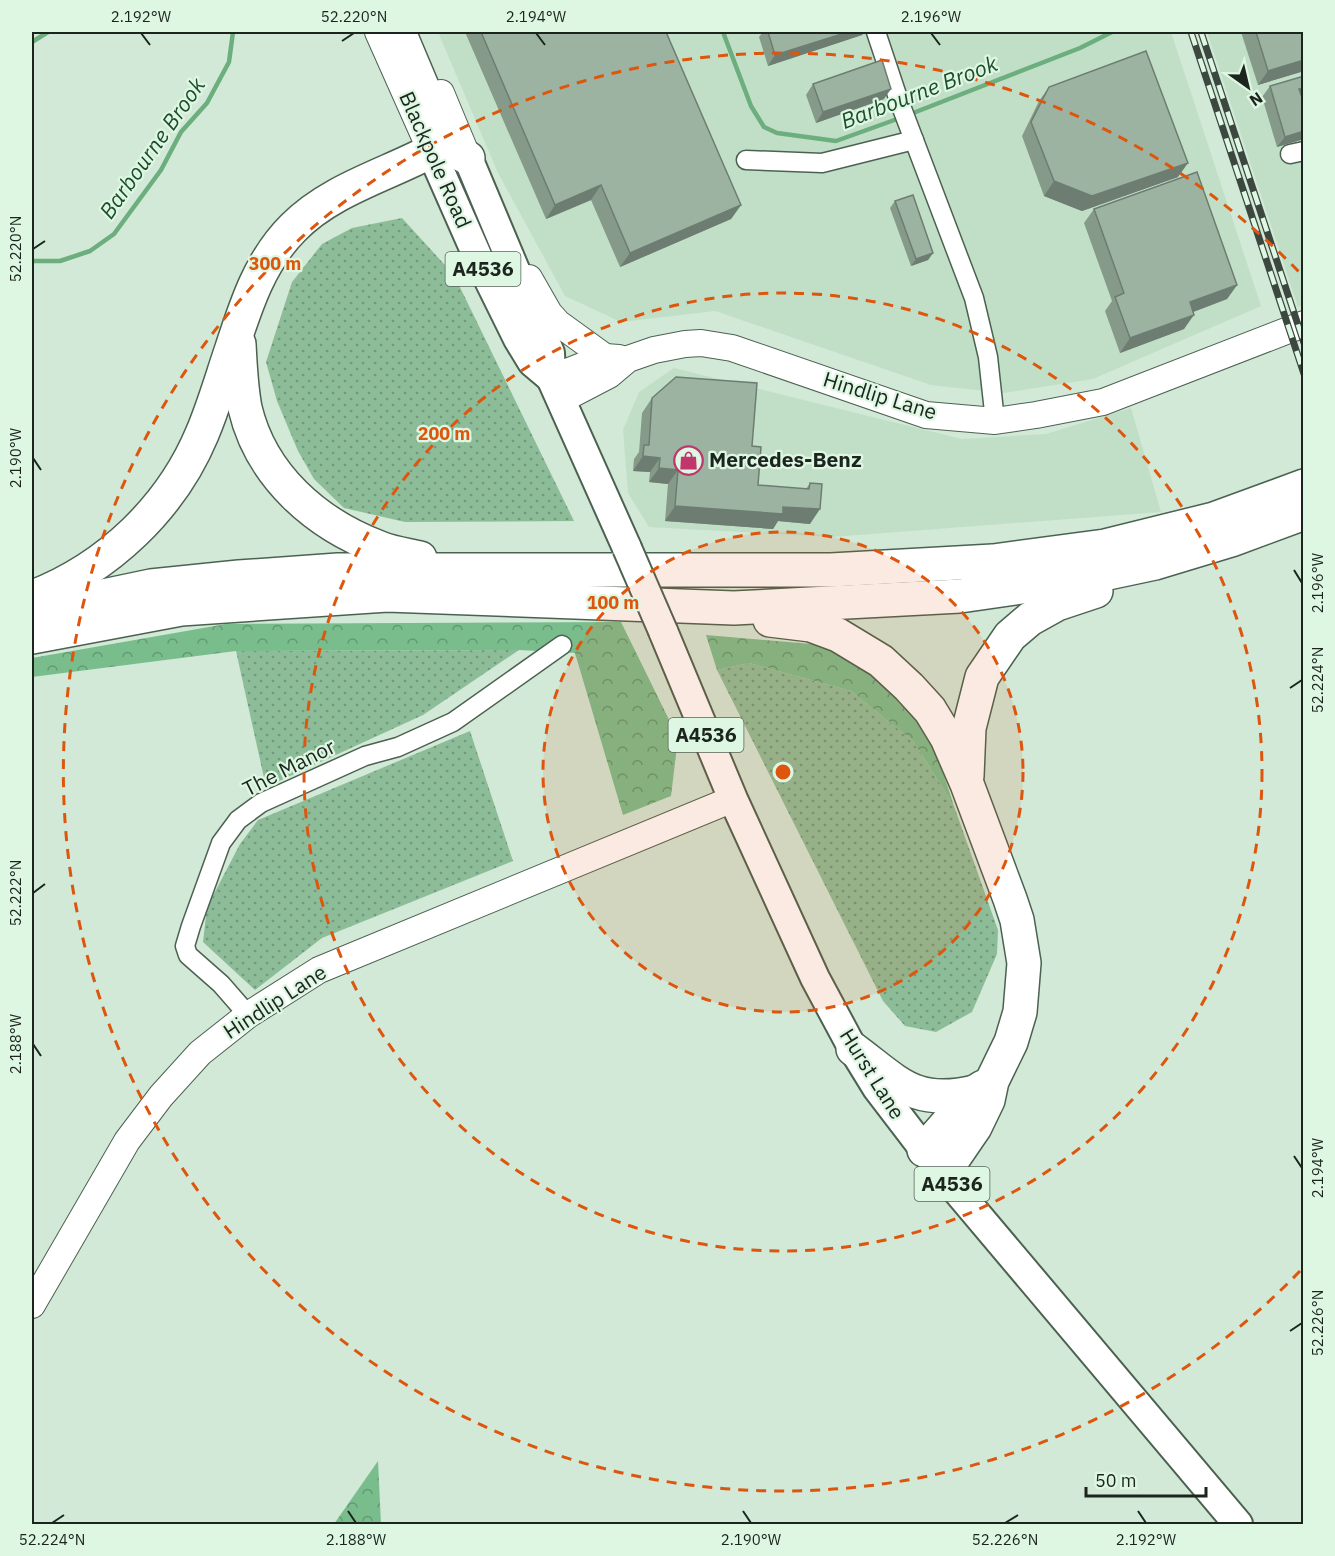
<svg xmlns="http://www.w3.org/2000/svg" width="1335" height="1556" font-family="'IBM Plex Sans',sans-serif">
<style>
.built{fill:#c1dfc7}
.grass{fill:url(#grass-dots)}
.forest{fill:url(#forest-crowns)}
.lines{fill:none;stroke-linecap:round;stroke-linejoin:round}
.stream{stroke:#6cae7e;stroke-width:4.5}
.street-casing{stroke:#4c6251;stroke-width:21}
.secondary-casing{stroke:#4c6251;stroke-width:28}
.primary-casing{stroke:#4c6251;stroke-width:32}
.highway-casing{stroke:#4c6251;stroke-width:36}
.street{stroke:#fff;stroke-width:18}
.secondary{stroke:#fff;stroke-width:26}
.primary{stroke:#fff;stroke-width:28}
.highway{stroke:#fff;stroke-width:33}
.rail-casing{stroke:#3c483f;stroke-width:7}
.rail{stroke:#def7e3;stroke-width:4.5;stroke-dasharray:14;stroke-linecap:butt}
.primary-bridge-casing{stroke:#4c6251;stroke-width:32;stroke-linecap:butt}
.primary-bridge{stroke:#fff;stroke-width:28}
.wall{fill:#869a8a}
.shaded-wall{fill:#6d7d71}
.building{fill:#9cb3a1;stroke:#6d7d71;stroke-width:1.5}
.ticks{fill:none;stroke:#1b241d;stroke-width:2}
.ring{fill:none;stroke:#de560d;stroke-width:3;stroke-dasharray:10 8}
.labels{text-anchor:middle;stroke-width:4.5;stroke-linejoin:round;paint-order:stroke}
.shield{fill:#def7e3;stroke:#566358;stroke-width:1.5}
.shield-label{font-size:20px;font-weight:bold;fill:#1b241d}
.street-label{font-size:21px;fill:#1b241d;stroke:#def7e3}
.poi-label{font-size:21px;font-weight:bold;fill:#1b241d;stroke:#def7e3;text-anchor:start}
.water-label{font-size:22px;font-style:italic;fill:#1c4d2c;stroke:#def7e3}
.centre{fill:#de560d;stroke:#def7e3;stroke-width:3}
.ring-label{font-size:18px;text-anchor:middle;font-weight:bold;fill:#de560d;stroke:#def7e3;stroke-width:4.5;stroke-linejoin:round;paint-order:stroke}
.neatline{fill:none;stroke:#1b241d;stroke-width:2}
.ticks-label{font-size:15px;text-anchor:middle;fill:#1b241d}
</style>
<defs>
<pattern id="grass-dots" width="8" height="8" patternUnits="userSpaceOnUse" patternTransform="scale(1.5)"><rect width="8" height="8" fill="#8dbd98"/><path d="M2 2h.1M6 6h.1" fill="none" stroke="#72997b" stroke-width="1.8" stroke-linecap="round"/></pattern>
<pattern id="forest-crowns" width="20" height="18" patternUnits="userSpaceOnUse" patternTransform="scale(1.5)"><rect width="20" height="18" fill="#7abd8c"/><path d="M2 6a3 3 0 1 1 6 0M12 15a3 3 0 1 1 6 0" fill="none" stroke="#639972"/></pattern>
</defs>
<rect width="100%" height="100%" fill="#d1e9d6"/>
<g class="built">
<polygon points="438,32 1171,32 1261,306 1093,379 1003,393 931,385 715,311 621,322 565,296 498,173"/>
<polygon points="1207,32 1303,32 1304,304 1298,307"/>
<polygon points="674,368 962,439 1046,434 1131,408 1161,512 832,537 649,527 628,493 623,430 639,392"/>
</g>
<g class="grass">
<polygon points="402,218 454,275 574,521 405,522 344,508 314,479 298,451 277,401 266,362 292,282 322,244 352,228"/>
<polygon points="519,650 423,715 266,787 236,651"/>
<polygon points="749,663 851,691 913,741 954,806 998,930 997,954 972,1012 936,1032 905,1026 883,1001 717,670"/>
<polygon points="470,731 513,861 322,938 255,990 203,942 207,907 240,844 258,820"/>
</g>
<g class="forest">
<polygon points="621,622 678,738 671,796 623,815 575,653 519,650 236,651 32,677 32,658 226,624"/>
<polygon points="706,635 823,645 877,674 932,739 954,806 913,741 851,691 749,663 717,670"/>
<polygon points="378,1461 381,1524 334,1524"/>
</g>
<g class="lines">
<g class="stream">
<polyline points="723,32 751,106 764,127 777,133 836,141 900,118"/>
<polyline points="32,42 48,32"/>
<polyline points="908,115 1080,48 1112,32"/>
<polyline points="32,261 60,261 90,251 114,234 161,170 181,132 207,103 229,62 233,32"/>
</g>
<defs>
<g id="street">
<polyline points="876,32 898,98 974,298 988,357 995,421"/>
<polyline points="1290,154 1304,151"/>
<polyline points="746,160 822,163 914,140"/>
<polyline points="248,1015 221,984 188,955 185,946 191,926 221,843 238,820 261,803 365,756 398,747 453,722 562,645"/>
</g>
<g id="secondary">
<polyline points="378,32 431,151"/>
<polyline points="441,93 468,158"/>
<polyline points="529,278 549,313 558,323 605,357"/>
<polyline points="551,378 605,357 619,358"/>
<polyline points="561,400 609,375 628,359 654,350 685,344 701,343 732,348 926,415 995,421 1036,415 1103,402 1304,324"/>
<polyline points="32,1305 127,1141 161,1096 200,1053 248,1015 319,970 733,799"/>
</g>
<g id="primary">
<polyline points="431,151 479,260 518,339 532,362 551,378"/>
<polyline points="468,158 550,353 551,378 627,548"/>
<polyline points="663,631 733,799 815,978 853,1049 877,1088 942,1173 1238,1524"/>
</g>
<g id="highway">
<polyline points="399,32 437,122 439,134 431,151"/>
<path d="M239,344C240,365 241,387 245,408C261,476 316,524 380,548C392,553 407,555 420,558"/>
<path d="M33,597C108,568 171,508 202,434C214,406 222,377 232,348C246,305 260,261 293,228C330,190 386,175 431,151C446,146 456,151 468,158"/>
<polyline points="32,611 151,586 239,577 338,570 831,570 993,561 1105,546 1214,519 1304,486"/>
<polyline points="770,620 811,625 838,635 881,661 909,687 930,710 947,738 967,784 1010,899 1017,920 1024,963 1020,1012 1011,1042 992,1081 988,1100 975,1127 949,1165 942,1173"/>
<polyline points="32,637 181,609 387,595 734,608 960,596 1089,577 1155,563 1231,540 1304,513"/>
<polyline points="967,776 969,728 982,677 1010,636 1030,619 1057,604 1096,591"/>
<path d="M853,1049C899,1083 914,1106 975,1092"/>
<polyline points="924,1150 975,1092 983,1087"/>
</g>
</defs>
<use href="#street" class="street-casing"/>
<use href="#secondary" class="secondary-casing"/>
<use href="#primary" class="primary-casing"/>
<use href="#highway" class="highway-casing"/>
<use href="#street" class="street"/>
<use href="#secondary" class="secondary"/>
<use href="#primary" class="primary"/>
<use href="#highway" class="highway"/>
<defs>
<g id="rail">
<polyline points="1191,32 1304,374"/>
<polyline points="1201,32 1304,343"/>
</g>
</defs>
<use href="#rail" class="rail-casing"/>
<use href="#rail" class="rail"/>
<defs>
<polyline id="primary-bridge" points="627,548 663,631"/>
</defs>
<use href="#primary-bridge" class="primary-bridge-casing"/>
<use href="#primary-bridge" class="primary-bridge"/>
</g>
<g class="wall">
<polygon points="465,32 666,32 741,205 731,219 620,267 591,200 546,219"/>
<polygon points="763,32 865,32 862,35 768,66 759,37"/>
<polygon points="1241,32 1304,32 1304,71 1258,85"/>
<polygon points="813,84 884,99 816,123 806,95"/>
<polygon points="1270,86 1302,96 1304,103 1304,139 1277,147 1262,97"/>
<polygon points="1049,87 1178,177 1082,211 1044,196 1022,136 1039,101"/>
<polygon points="895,201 933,253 928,260 911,266 890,208"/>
<polygon points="1094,209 1237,285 1227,299 1193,312 1184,329 1120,353 1105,311 1112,301 1084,223"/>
<polygon points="652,398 752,446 758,485 806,489 810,483 810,524 778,521 773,529 665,521 668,484 649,482 650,472 633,471 634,459 639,452 642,413"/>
</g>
<g class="shaded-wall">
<polygon points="848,32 865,32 862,35 768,66 775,55"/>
<polygon points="1304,60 1304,71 1258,85 1268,71"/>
<polygon points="1304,88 1304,94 1301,97 1299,89"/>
<polygon points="891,89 884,99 816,123 823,112"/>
<polygon points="1304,131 1304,139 1277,147 1285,137"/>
<polygon points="1188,163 1178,177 1082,211 1044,196 1054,181"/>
<polygon points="601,185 591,200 546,219 555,205"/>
<polygon points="741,205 731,219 620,267 630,253"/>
<polygon points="933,253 928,260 911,266 916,259"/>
<polygon points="1237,285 1227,299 1180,317 1190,302"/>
<polygon points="1194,315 1184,329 1120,353 1130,338"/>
<polygon points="643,456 660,458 650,472 633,471"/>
<polygon points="659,468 678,470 668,484 649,482"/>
<polygon points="675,506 783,507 820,509 810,524 778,521 773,529 665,521"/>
</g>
<g class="building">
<polygon points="481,32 666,32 741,205 630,253 601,185 555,205"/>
<polygon points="768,32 848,32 775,55"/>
<polygon points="1256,32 1304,32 1304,60 1268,71"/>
<polygon points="1146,51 1188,163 1092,196 1054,181 1031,122 1049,87"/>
<polygon points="882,60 891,89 823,112 813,84"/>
<polygon points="1304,76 1304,88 1299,89 1304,103 1304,131 1285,137 1270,86"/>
<polygon points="1197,172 1237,285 1190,302 1194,315 1130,338 1115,297 1124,293 1094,209"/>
<polygon points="913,195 933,253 916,259 895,201"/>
<polygon points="676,377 757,383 752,446 761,447 758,485 809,489 810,483 822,484 820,509 783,507 783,514 675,506 678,470 659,468 660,458 643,456 644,445 649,445 652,398"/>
</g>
<path class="ticks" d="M141,33L150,45M536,33L545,45M931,33L940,45M342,41L354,33M33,249L45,241M33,458L41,470M1294,570L1302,583M1290,688L1302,680M33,893L45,884M33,1044L41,1056M1294,1156L1302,1168M1290,1331L1302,1323M348,1511L356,1523M743,1511L751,1523M1138,1511L1146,1523M52,1523L64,1515M1005,1523L1018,1515"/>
<circle cx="783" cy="772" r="240" fill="#de560d" fill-opacity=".12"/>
<g class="ring">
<circle cx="783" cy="772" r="240"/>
<circle cx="783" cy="772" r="479"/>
<path d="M1300 1271A719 719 0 1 1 1300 273"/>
</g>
<defs>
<symbol id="shop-ring" viewBox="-11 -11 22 22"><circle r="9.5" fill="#def7e3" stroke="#c1366c" stroke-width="1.5"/><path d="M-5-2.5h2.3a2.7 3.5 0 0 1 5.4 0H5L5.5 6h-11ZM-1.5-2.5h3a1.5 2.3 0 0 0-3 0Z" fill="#c1366c"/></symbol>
</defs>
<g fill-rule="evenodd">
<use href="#shop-ring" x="672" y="444" width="33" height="33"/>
</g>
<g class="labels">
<g class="shield">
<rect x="445.5" y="252" width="75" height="34" rx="4.5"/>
<rect x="668.5" y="718" width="75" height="34" rx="4.5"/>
<rect x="914.5" y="1167" width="75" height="34" rx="4.5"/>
</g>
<g class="shield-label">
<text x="483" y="276">A4536</text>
<text x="706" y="742">A4536</text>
<text x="952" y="1191">A4536</text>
</g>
<g class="street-label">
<text transform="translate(435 160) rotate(66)" y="7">Blackpole Road</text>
<text transform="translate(880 396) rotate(17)" y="7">Hindlip Lane</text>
<text transform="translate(289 768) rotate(-27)" y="7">The Manor</text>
<text transform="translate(275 1002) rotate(-33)" y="7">Hindlip Lane</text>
<text transform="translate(872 1074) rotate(58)" y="7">Hurst Lane</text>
</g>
<g class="poi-label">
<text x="709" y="467">Mercedes-Benz</text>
</g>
<g class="water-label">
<text transform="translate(919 92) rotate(-21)" y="8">Barbourne Brook</text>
<text transform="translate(152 148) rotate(-55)" y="8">Barbourne Brook</text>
</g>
</g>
<circle cx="783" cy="772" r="9" class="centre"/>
<g class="ring-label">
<text x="275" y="270">300 m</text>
<text x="444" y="440">200 m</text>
<text x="613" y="609">100 m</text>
</g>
<rect width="1335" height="1556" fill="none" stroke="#def7e3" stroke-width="66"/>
<g transform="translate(1248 87) rotate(146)" stroke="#def7e3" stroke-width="4.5" paint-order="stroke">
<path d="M0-4.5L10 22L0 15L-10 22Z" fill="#1b241d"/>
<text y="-9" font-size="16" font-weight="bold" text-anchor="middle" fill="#1b241d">N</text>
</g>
<path d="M1086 1487v9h120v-9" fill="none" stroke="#1b241d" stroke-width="3"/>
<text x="1095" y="1487" font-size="18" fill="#1b241d" stroke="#def7e3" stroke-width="4.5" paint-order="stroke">50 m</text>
<rect x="33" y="33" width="1269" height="1490" class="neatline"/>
<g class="ticks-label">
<text x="141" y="22">2.192°W</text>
<text x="354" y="22">52.220°N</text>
<text x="536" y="22">2.194°W</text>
<text x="931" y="22">2.196°W</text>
<text transform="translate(16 249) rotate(-90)" y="5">52.220°N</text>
<text transform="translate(16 458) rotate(-90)" y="5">2.190°W</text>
<text transform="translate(1318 583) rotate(-90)" y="5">2.196°W</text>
<text transform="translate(1318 680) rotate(-90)" y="5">52.224°N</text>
<text transform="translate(16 893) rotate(-90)" y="5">52.222°N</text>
<text transform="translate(16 1044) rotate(-90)" y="5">2.188°W</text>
<text transform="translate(1318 1168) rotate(-90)" y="5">2.194°W</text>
<text transform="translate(1318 1323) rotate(-90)" y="5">52.226°N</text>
<text x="52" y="1545">52.224°N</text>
<text x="356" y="1545">2.188°W</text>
<text x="751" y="1545">2.190°W</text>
<text x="1005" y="1545">52.226°N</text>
<text x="1146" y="1545">2.192°W</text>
</g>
</svg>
